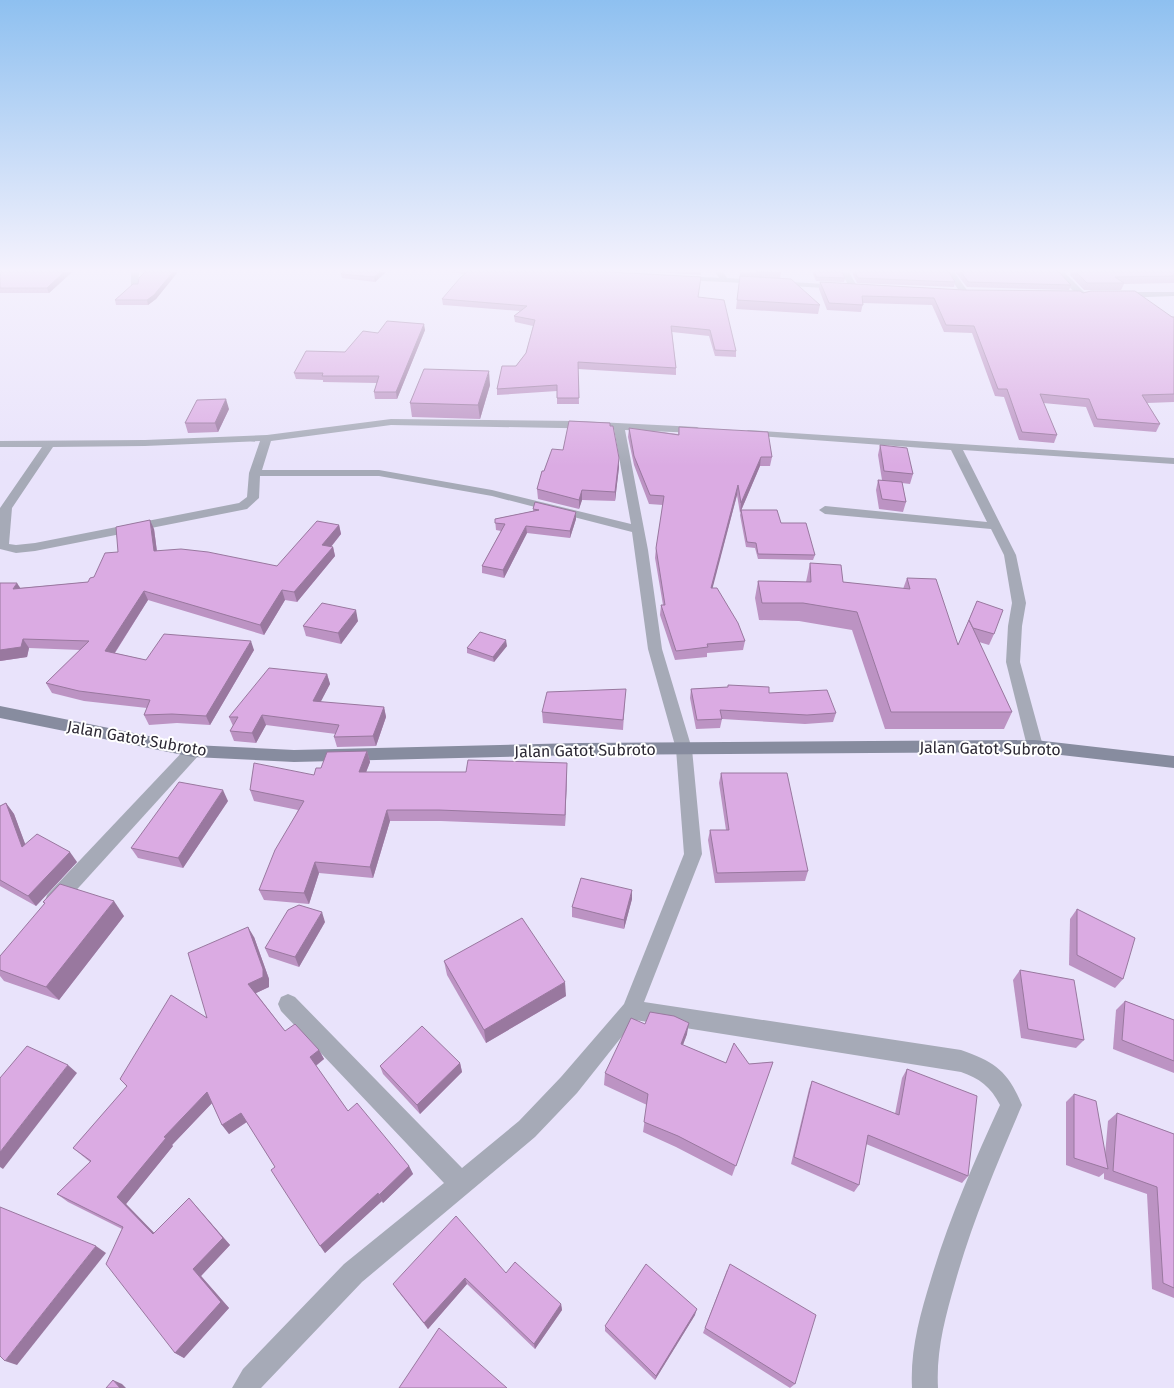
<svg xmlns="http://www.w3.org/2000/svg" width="1174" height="1388" font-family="'Fira Sans',sans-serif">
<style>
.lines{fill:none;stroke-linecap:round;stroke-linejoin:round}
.minor{fill:#a6aab7;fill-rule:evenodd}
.tertiary{fill:#a6aab7;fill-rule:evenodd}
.secondary{fill:#878c9f;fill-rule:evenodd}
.wall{fill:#bc93c3}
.shaded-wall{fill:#99789f}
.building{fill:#dbabe3;stroke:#99789f}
.labels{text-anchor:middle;stroke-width:4;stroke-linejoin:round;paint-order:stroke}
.street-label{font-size:16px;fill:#2c2834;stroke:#fff}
</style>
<rect width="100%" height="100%" fill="#e9e3fb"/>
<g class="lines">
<g class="minor">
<polygon points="131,272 139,272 138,287 131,285"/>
<polygon points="841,272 849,272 858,288 857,290 851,290"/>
<polygon points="946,272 954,272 969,293 968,295 962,295"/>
<polygon points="1055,272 1064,272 1086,294 1086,298 1080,298"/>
<polygon points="679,276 725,278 729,280 725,282 682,280 679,280"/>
<path d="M391,419L577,421L697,427L702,430L697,433L625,430L648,550L662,649L692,749L702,854L644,1002L961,1050C995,1062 1008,1071 1022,1105C997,1164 972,1222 955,1283C945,1318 936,1351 938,1388H912C910,1350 920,1315 931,1279C949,1219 974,1162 1000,1105C991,1087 979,1078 961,1072L635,1020L577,1093L535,1137L362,1282L261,1388H232L243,1369L344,1264L444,1183L281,1011L278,1004L281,997L288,994L295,997L462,1168L519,1121L561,1077L624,1004L684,854L676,749L648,649L632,532L492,496L379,476H260L259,498L247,509L35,551L16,553L0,549V508L42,447H0V441L145,440L267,435ZM391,425L614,429L631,524L492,490L379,470H262L271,441ZM260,441L249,473L247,497L239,503L35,543L16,545L9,544L12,508L53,447L145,446Z"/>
<polygon points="748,430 1174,458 1174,464 963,450 1016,555 1026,603 1022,626 1020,662 1043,746 1041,750 1035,752 1029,750 1027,746 1006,662 1008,626 1012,603 1004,555 991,529 825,514 819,510 825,506 987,522 951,450 744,435 743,433"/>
<polygon points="193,745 199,747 201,751 199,755 61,907 54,909 47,907 45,901 47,895 187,747"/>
</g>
<g class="tertiary">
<polygon points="715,272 723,272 727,278 841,285 845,287 841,289 725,282 722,282"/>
<polygon points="1174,292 1174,296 1121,298 1117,295 1121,292"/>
</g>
<polygon class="secondary" points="0,706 193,745 294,750 579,743 1035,740 1174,756 1174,768 1035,752 579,755 294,762 193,757 0,718"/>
</g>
<g class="wall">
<polygon points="0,272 72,272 49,293 0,293"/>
<polygon points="145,272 177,272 177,273 156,299 148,305 116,305 115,300 138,284"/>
<polygon points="386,272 375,282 342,278 341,274"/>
<polygon points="450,272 609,272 699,297 736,351 736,357 715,356 709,336 672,332 676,368 676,375 578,369 579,404 557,404 557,391 497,395 497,389 516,366 526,353 533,326 515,322 514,316 520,311 443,305 442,299 465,274"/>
<polygon points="655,272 701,272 701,275"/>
<polygon points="740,272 779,272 781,273 780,279 820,305 818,314 736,309"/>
<polygon points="813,272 842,272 845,278 844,282 816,281 813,274"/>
<polygon points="853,272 949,272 955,282 954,287 857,283 853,275"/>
<polygon points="955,272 1059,272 1071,285 1069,290 967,287"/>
<polygon points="1071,272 1174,272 1174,283 1124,284 1121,290 1084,290 1070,275"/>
<polygon points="820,282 964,290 1083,293 1174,317 1174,402 1147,403 1160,424 1156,432 1094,427 1086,407 1043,403 1057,435 1054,443 1019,440 1004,397 995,396 972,333 944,332 932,305 863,303 861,312 827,310 819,289"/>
<polygon points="425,330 397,399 375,399 374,392 377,383 323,382 323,380 296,379 294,373 345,352 378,333"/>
<polygon points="490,385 480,419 412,417 410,403"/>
<polygon points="229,409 218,432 188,433 185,423"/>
<polygon points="610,426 619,467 615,501 582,500 579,509 538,499 537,489 563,450"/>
<polygon points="679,427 772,457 770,466 760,466 740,513 737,495 712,588 745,641 743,650 707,653 707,657 675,660 660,615 661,605 663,605 655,558 656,548 663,505 649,504 634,465 628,437 629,428 678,434"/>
<polygon points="880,445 913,474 910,484 902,483 906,502 903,512 879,509 876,490 878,480 882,480 878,455"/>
<polygon points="535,502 576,519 570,538 527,533 504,578 482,573 482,566 501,531 496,530 495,519 533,511"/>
<polygon points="741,510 781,523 815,555 813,560 758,559 755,548 746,547 740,515"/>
<polygon points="339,525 341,534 331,547 333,547 335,556 297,602 285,600 264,635 148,600 115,653 146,660 254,650 210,725 177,723 149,725 144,715 147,708 84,701 52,693 46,683 80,650 29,648 27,657 0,661 20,588 88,582 94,577 118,552 154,529 157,551 277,566"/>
<polygon points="810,563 843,582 903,589 907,578 958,645 977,601 994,634 989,645 979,642 1012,712 1004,729 885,729 852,630 799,621 759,620 755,598 758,581 806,582"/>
<polygon points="358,621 341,644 306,636 303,626"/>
<polygon points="507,646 494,662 467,653 467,648"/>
<polygon points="327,674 330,684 320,702 384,707 386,717 376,746 337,747 334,737 336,734 266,725 256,743 234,741 230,731 233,726 229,717"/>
<polygon points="728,685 769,693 836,713 833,722 805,724 722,719 720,728 696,729 690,698 691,689 728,687"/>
<polygon points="625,700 623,730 543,723 542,712"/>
<polygon points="367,751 370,762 366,772 567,774 565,826 441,821 390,821 373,878 319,873 309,904 264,900 259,890 298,810 254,801 250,790 314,775 321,768"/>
<polygon points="721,773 808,871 805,881 715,883 708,840 710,830 726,830 719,783"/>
<polygon points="228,801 183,868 138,858 131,848"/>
<polygon points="6,803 14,814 25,844 77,862 36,906 0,886 0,806"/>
<polygon points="632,899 624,929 572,917 572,907"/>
<polygon points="43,902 124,916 59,1000 4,981 0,976 0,956 45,904"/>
<polygon points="1077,909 1123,979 1115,988 1069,965 1070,919"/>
<polygon points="325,922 299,967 269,957 265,948"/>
<polygon points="254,937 269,979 269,987 256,993 285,1031 319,1050 324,1059 316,1066 348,1111 409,1166 413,1174 383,1203 382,1201 325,1253 275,1167 247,1122 229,1134 222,1125 212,1103 172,1145 173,1146 126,1204 154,1233 196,1206 230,1245 201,1276 229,1308 184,1358 175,1353 122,1229 68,1202 57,1194 90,1162 73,1148 127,1087 120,1079 207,1018"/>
<polygon points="444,961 566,996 486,1043 447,975"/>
<polygon points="1020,970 1084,1040 1076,1048 1021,1038 1013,980"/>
<polygon points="1125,1001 1174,1020 1174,1073 1113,1049 1116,1010"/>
<polygon points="645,1024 687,1034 683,1045 726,1063 749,1064 773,1062 732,1176 676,1147 643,1132 647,1105 604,1085 605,1073"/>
<polygon points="460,1063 462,1072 420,1114 383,1074 380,1066"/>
<polygon points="907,1069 968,1176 962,1183 866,1144 859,1185 854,1192 791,1164 809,1089 812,1081 895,1114 902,1078"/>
<polygon points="1074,1094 1105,1155 1108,1121 1117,1113 1174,1134 1174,1298 1152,1289 1147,1194 1104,1179 1104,1173 1099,1177 1066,1165 1066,1102"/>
<polygon points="727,1270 795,1384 790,1388 703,1333"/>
<polygon points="506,1273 561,1304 562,1310 535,1349 467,1284 428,1329 397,1290 393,1284"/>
<polygon points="695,1315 655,1380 605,1331 605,1326"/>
</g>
<g class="shaded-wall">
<polygon points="64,272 72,272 49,293 47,288"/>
<polygon points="173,272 177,272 177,273 156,299 148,305 147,300"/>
<polygon points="380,272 386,272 375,282 374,277"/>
<polygon points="424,324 425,330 397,399 396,392"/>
<polygon points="489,371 490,385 480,419 478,405"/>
<polygon points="226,399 229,409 218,432 215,423"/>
<polygon points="761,457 760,466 740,513 741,503"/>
<polygon points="619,458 619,467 615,501 615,492"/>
<polygon points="738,485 737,495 710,598 711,588"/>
<polygon points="582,490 582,500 579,509 579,500"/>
<polygon points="576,512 576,519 570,538 570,531"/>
<polygon points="150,520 154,529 158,560 154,551"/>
<polygon points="339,525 341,534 325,554 322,545"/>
<polygon points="526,526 527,533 504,578 503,570"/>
<polygon points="333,547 335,556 297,602 294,592"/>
<polygon points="17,583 23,592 13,589"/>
<polygon points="282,590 285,600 264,635 260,625"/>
<polygon points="144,591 148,600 110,660 105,651"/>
<polygon points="356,610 358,621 341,644 338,633"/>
<polygon points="23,639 29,648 27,657 0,661 0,650"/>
<polygon points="506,640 507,646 494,662 493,657"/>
<polygon points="251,641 254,650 210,725 206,716"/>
<polygon points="327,674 330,684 316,711 313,701"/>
<polygon points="384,707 386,717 376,746 373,736"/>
<polygon points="262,715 266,725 256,743 252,733"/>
<polygon points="367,751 370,762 362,783 359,772"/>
<polygon points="567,763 567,774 565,826 565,815"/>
<polygon points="223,790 228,801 183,868 178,858"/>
<polygon points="6,803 14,814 30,857 22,847"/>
<polygon points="387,810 390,821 373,878 370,867"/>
<polygon points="70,852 77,862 36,906 28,896"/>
<polygon points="315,862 319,873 309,904 304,893"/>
<polygon points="632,890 632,899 624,929 624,920"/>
<polygon points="114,901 124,916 59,1000 46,987"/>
<polygon points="322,912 325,922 299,967 295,957"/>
<polygon points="248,927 254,937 269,979 269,987 254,994 248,984"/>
<polygon points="565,982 566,996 486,1043 484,1030"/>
<polygon points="689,1023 687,1034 679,1055 681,1044"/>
<polygon points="319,1050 324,1059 315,1066 310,1057"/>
<polygon points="460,1063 462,1072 420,1114 417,1105"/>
<polygon points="68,1065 77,1073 3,1169 0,1167 0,1152"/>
<polygon points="207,1092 214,1101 172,1145 173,1146 126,1204 162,1241 153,1234 117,1197 164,1137"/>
<polygon points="241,1113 248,1121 229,1134 222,1125"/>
<polygon points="409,1166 413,1174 383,1203 379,1195"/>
<polygon points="378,1193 382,1201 325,1253 320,1246"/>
<polygon points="189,1198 196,1206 230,1245 201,1276 229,1308 184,1358 175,1353 193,1269"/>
<polygon points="96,1246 106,1253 17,1365 5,1361"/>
<polygon points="465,1278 467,1284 428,1329 424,1323"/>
<polygon points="561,1304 562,1310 535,1349 534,1344"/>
<polygon points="697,1309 695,1315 655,1380 656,1376"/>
<polygon points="113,1380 122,1384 126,1388 120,1388"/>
</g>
<g class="building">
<polygon points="0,272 64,272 47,288 0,288"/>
<polygon points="145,272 173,272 154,295 147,300 115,300 133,284 138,284 139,278"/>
<polygon points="343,272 380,272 374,277 341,274"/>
<polygon points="467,272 609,272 701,277 698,297 724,300 736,351 715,350 710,330 671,326 676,368 578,362 579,398 557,398 557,385 497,389 502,366 516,366 526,353 535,320 514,316 527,306 442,299 460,278"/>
<polygon points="756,272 779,272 781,273"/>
<polygon points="815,272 842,272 845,278 816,277"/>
<polygon points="855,272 949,272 955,282 858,278"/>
<polygon points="961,272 1059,272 1071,285 968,282"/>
<polygon points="1076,272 1174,272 1174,276 1115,277 1124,283 1087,283"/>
<polygon points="740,276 791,279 820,305 737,300"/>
<polygon points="820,282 964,290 1080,291 1083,293 1091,291 1135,291 1172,317 1174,317 1174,394 1142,395 1160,424 1097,419 1089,399 1040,394 1057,435 1022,432 1007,389 998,389 974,326 946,325 934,298 862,296 863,305 829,303"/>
<polygon points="387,321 424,324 396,392 374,392 379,376 322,376 323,373 294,373 306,351 345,352 363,331 378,333"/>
<polygon points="424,369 489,371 478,405 410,403"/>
<polygon points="226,399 215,423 185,423 197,400"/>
<polygon points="569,421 610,423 610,426 613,426 619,458 615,492 582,490 579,500 537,489 542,471 544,471 552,449 563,450"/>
<polygon points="679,427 768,432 772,457 761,457 741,503 738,485 711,588 717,588 738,623 745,641 707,644 708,647 676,651 661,605 665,605 656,548 664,496 650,495 634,456 629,428 679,435"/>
<polygon points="880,445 907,448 913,474 884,471"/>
<polygon points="878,480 902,482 906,502 882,499"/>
<polygon points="535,502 576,512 570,531 526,526 503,570 482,566 505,524 495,523 495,519 539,510 533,509"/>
<polygon points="741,510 777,510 781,523 806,523 815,555 758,554 756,543 747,542"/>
<polygon points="150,520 154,551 181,549 208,552 277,566 317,521 339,525 322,545 333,547 294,592 282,590 260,625 144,591 105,651 146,660 164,634 251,641 206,716 172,714 144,715 150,700 79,691 46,683 89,641 23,639 21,647 0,650 0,583 17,583 13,589 88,582 90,578 94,577 105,553 118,552 116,527"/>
<polygon points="810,563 841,565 843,582 910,589 907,578 936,579 958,645 969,620 1012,712 891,712 857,612 803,603 762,603 758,581 811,582"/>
<polygon points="977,601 1003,610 994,634 973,628 969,620"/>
<polygon points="322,603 356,610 338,633 303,626"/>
<polygon points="480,632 506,640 493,657 467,648"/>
<polygon points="269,668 327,674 313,701 384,707 373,736 334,737 339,725 262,715 252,733 230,731 238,717 229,717"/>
<polygon points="728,685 769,687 769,693 827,690 836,713 807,715 720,710 722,719 697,720 691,689 728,687"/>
<polygon points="626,689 623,720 542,712 547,692"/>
<polygon points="367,751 359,772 466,772 468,760 567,763 565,815 439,810 387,810 370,867 315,862 304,893 259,890 275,850 304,801 250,790 254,763 314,775 316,768 321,768 327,752"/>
<polygon points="721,773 787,773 808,871 717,873 710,830 729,830"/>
<polygon points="179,782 223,790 178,858 131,848"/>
<polygon points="6,803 22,847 37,834 70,852 28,896 0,880 0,806"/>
<polygon points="581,878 632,890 624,920 572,907"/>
<polygon points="60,884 114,901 46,987 0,970 0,956 45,903 43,902"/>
<polygon points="299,905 322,912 295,957 265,948 288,910"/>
<polygon points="1077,909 1135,938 1123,979 1077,955"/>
<polygon points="522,918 565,982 484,1030 444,961"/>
<polygon points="248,927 263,969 263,977 248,984 285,1031 295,1024 319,1050 310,1057 348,1111 357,1103 409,1166 379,1195 378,1193 320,1246 271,1170 275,1167 241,1113 222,1125 207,1092 164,1137 166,1138 117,1197 153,1234 189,1198 223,1238 193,1269 221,1302 175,1353 106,1264 123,1227 57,1194 91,1161 73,1148 127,1086 120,1079 171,995 207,1018 188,953"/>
<polygon points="1020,970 1074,980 1084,1040 1028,1029"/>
<polygon points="1125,1001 1174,1020 1174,1061 1122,1040"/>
<polygon points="650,1012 674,1016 689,1023 681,1044 726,1063 734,1043 749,1064 773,1062 736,1166 678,1136 644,1122 648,1094 605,1073 631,1018 645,1024"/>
<polygon points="422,1026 460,1063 417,1105 380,1066"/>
<polygon points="27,1046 68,1065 0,1152 0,1078"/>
<polygon points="907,1069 977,1096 968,1176 868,1135 859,1185 794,1157 812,1081 899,1115"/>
<polygon points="1074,1094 1096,1101 1108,1169 1074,1158"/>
<polygon points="1117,1113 1174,1134 1174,1288 1163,1283 1157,1187 1113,1171"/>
<polygon points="0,1207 96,1246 5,1361 0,1356"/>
<polygon points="456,1216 506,1273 515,1262 561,1304 534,1344 465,1278 424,1323 393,1284"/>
<polygon points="646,1264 697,1309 656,1376 605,1326"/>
<polygon points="730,1264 816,1315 795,1384 705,1328"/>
<polygon points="439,1328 507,1388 399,1388"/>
<polygon points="113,1380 120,1388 106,1388"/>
</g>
<linearGradient id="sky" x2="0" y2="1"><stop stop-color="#8ec0f0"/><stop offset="0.58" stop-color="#f5f2fd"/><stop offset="1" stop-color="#f5f2fd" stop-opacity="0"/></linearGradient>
<rect width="1174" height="466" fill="url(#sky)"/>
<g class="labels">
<g class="street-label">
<text transform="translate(137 738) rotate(10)" y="6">Jalan Gatot Subroto</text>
<text transform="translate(990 748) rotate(1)" y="6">Jalan Gatot Subroto</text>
<text transform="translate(585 750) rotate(-1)" y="6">Jalan Gatot Subroto</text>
</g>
</g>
</svg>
